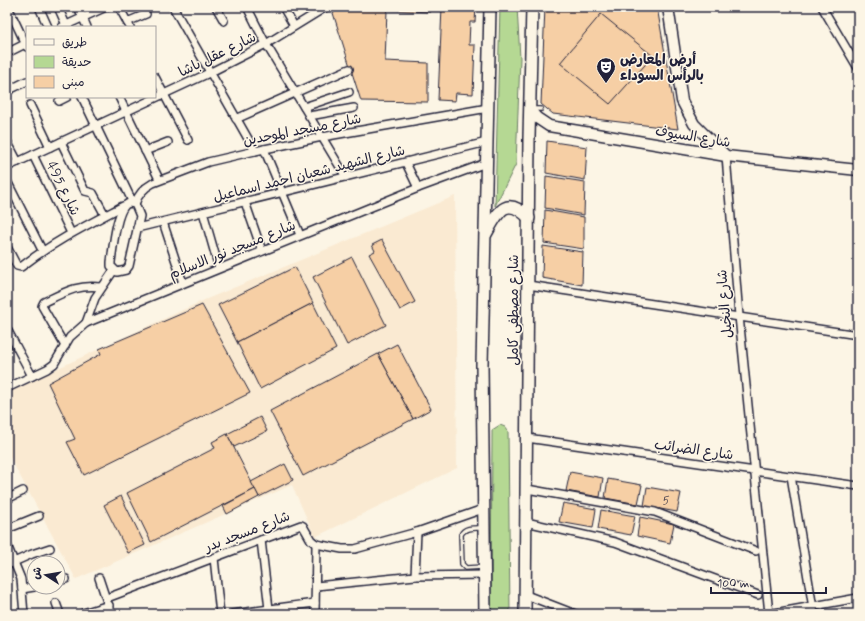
<svg xmlns="http://www.w3.org/2000/svg" width="865" height="621" font-family="Mynerve,'Playpen Sans Arabic',sans-serif">
<style>
.built{fill:#faead2}
.green{fill:#b5d893;stroke:#6c7d67}
.building{fill:#f6cfa5;stroke:#22223b}
.lines{fill:none;stroke-linecap:round;stroke-linejoin:round}
.lane-casing{stroke:#22223b;stroke-width:6}
.street-casing{stroke:#22223b;stroke-width:10}
.secondary-casing{stroke:#22223b;stroke-width:13}
.primary-casing{stroke:#22223b;stroke-width:14}
.lane{stroke:#fcf5e5;stroke-width:3.5}
.street{stroke:#fcf5e5;stroke-width:7}
.secondary{stroke:#fcf5e5;stroke-width:10}
.primary{stroke:#fcf5e5;stroke-width:11}
.labels{text-anchor:middle;stroke-width:3;stroke-linejoin:round;paint-order:stroke}
.number-label{font-size:12px;fill:#574d56}
.street-label{font-size:14px;fill:#22223b;stroke:#fcf5e5}
.poi-label{font-size:14px;font-weight:bold;fill:#22223b;stroke:#fcf5e5;text-anchor:start}
</style>
<rect width="100%" height="100%" fill="#fcf5e5"/>
<filter id="ink" filterUnits="userSpaceOnUse"><feTurbulence type="fractalNoise" baseFrequency=".025" numOctaves="2"/><feDisplacementMap in="SourceGraphic" scale="8" xChannelSelector="R" yChannelSelector="G"/><feConvolveMatrix kernelMatrix="1 2 1 2 8 2 1 2 1" color-interpolation-filters="sRGB"/></filter>
<g filter="url(#ink)">
<polygon class="built" points="455,196 457,468 315,537 292,485 76,579 7,452 7,392 202,301"/>
<g class="green">
<polygon points="500,7 517,7 520,58 516,164 495,206"/>
<polygon points="500,425 505,427 508,431 510,614 491,614 492,430"/>
</g>
<g class="building">
<polygon points="342,7 430,7 430,12 387,10 385,61 428,63 428,102 361,101 333,13"/>
<polygon points="442,7 476,7 475,22 470,22 469,45 475,45 473,94 456,93 455,101 438,100"/>
<polygon points="545,7 657,7 678,129 553,114 541,104"/>
<polygon points="601,14 653,56 610,104 560,63"/>
<polygon points="547,141 587,147 585,180 546,173"/>
<polygon points="546,176 585,182 584,215 545,208"/>
<polygon points="545,210 584,217 584,249 544,243"/>
<polygon points="382,240 415,302 400,310 369,254 375,251 372,245"/>
<polygon points="543,246 583,252 582,285 542,278"/>
<polygon points="352,257 386,325 347,345 313,277"/>
<polygon points="295,267 313,303 237,342 218,305"/>
<polygon points="313,303 336,349 260,389 237,342"/>
<polygon points="202,305 250,393 84,475 67,442 75,439 48,383 101,354 99,349"/>
<polygon points="397,344 431,409 413,419 378,354"/>
<polygon points="378,354 413,419 303,476 270,411"/>
<polygon points="260,417 267,431 234,447 227,434"/>
<polygon points="227,434 255,489 151,542 127,493 215,448 212,442"/>
<polygon points="285,464 293,480 259,497 251,482"/>
<polygon points="570,472 603,478 600,497 566,491"/>
<polygon points="608,479 642,485 638,504 605,498"/>
<polygon points="647,487 681,493 677,512 644,506"/>
<polygon points="255,489 259,497 227,514 223,506"/>
<polygon points="121,496 145,545 128,553 104,505"/>
<polygon points="563,503 596,509 593,528 559,522"/>
<polygon points="601,510 635,516 631,535 598,529"/>
<polygon points="640,517 674,524 670,543 637,536"/>
</g>
<g class="lines">
<defs>
<g id="lane">
<polyline points="533,109 541,109"/>
<path d="M482,528C474,528 464,527 461,535L462,564L466,568L483,567"/>
</g>
<g id="street">
<polyline points="8,7 27,47"/>
<polyline points="39,7 48,27"/>
<polyline points="58,7 66,25"/>
<polyline points="78,7 87,27"/>
<polyline points="119,7 130,27"/>
<polyline points="173,7 255,151"/>
<polyline points="216,7 224,21"/>
<polyline points="247,7 266,44 346,177"/>
<polyline points="283,7 294,26"/>
<polyline points="822,7 858,68"/>
<polyline points="127,22 146,14"/>
<polyline points="62,27 106,7"/>
<polyline points="7,53 27,43"/>
<polyline points="155,77 188,140"/>
<polyline points="7,91 27,81"/>
<polyline points="82,97 133,203"/>
<polyline points="119,97 159,179"/>
<polyline points="59,101 67,97"/>
<polyline points="30,105 50,147"/>
<polyline points="304,107 349,92"/>
<polyline points="309,116 354,108"/>
<polyline points="236,119 349,69"/>
<polyline points="7,141 18,162"/>
<polyline points="61,142 85,191 93,193 105,215"/>
<polyline points="264,149 300,235"/>
<polyline points="145,151 168,142"/>
<polyline points="33,155 71,233"/>
<polyline points="726,156 739,316 769,614"/>
<polyline points="406,163 418,188"/>
<polyline points="7,167 209,73 266,44 326,7"/>
<polyline points="7,181 42,250"/>
<polyline points="245,202 262,251"/>
<path d="M129,203L135,204L140,216L129,266L126,270L117,272L111,266V262C113,249 116,207 129,203Z"/>
<path d="M135,204C138,194 144,188 153,183L208,162L255,151L322,137L488,108"/>
<polyline points="203,212 219,268"/>
<polyline points="163,222 183,283"/>
<polyline points="137,228 487,142"/>
<path d="M7,247L17,266L21,267C53,242 87,225 123,206"/>
<polyline points="528,285 858,335"/>
<polyline points="86,323 95,298 114,270"/>
<polyline points="7,329 32,376"/>
<path d="M65,346L42,306L44,302C65,292 78,284 101,287"/>
<polyline points="7,388 47,369 54,364 70,337 86,323 418,188 486,163"/>
<polyline points="527,438 858,486"/>
<polyline points="791,476 814,614"/>
<polyline points="527,489 655,512 756,551"/>
<polyline points="7,499 23,491"/>
<polyline points="526,522 615,542 758,595"/>
<polyline points="7,529 39,516"/>
<polyline points="261,540 269,609"/>
<polyline points="7,545 21,579 24,614"/>
<polyline points="214,558 220,614"/>
<polyline points="7,565 32,554 50,548"/>
<polyline points="415,576 417,532"/>
<polyline points="99,578 111,614"/>
<polyline points="58,581 66,579"/>
<polyline points="316,586 415,576 484,575"/>
<polyline points="22,589 34,587"/>
<polyline points="526,595 575,614"/>
<polyline points="107,598 301,525 303,526 311,540 316,544 342,549 355,549 417,532 483,509"/>
<polyline points="56,603 60,614"/>
<polyline points="83,613 109,605"/>
<polyline points="232,614 315,603"/>
<polyline points="315,614 316,544"/>
<polyline points="769,614 858,598"/>
</g>
<g id="secondary">
<polyline points="668,7 682,101 694,124 726,156"/>
<polyline points="530,110 537,118 549,126 726,156 858,170"/>
</g>
<g id="primary">
<path d="M486,234C498,213 505,194 529,218"/>
<polyline points="485,614 482,365 490,7"/>
<polyline points="525,614 529,138 532,7"/>
</g>
</defs>
<use href="#lane" class="lane-casing"/>
<use href="#street" class="street-casing"/>
<use href="#secondary" class="secondary-casing"/>
<use href="#primary" class="primary-casing"/>
<use href="#lane" class="lane"/>
<use href="#street" class="street"/>
<use href="#secondary" class="secondary"/>
<use href="#primary" class="primary"/>
</g>
</g>
<defs>
<symbol id="theatre-pin" viewBox="-11 -11 22 30"><path d="M0 17L-7.5 6A9.5 9.5 0 1 1 7.5 6Z" fill="#22223b" stroke="#fcf5e5"/><path d="M-5-5.5Q0-4 5-5.5V0Q5 5 0 6Q-5 5-5 0ZM-3.3-2.5H-1v1.5H-3.3ZM1-2.5H3.3v1.5H1ZM-2.8 1Q0 5.5 2.8 1Z" fill="#fff"/></symbol>
</defs>
<g fill-rule="evenodd">
<use href="#theatre-pin" x="595" y="56" width="22" height="30"/>
</g>
<g class="labels">
<g class="number-label">
<text x="666" y="504">5</text>
</g>
<g class="street-label">
<text transform="translate(217 54) rotate(-26)" y="5">شارع عقل باشا</text>
<text transform="translate(302 129) rotate(-11)" y="5">شارع مسجد الموحدين</text>
<text transform="translate(693 136) rotate(9)" y="5">شارع السيوف</text>
<text transform="translate(309 173) rotate(-14)" y="5">شارع الشهيد شعبان احمد اسماعيل</text>
<text transform="translate(64 188) rotate(64)" y="5">شارع 495</text>
<text transform="translate(232 249) rotate(-22)" y="5">شارع مسجد نور الاسلام</text>
<text transform="translate(724 304) rotate(-95)" y="5">شارع النخيل</text>
<text transform="translate(513 310) rotate(-90)" y="5">شارع مصطفى كامل</text>
<text transform="translate(694 449) rotate(8)" y="5">شارع الضرائب</text>
<text transform="translate(247 531) rotate(-21)" y="5">شارع مسجد بدر</text>
</g>
<g class="poi-label">
<text x="620" y="64">أرض المعارض<tspan x="620" dy="16">بالرأس السوداء</tspan></text>
</g>
</g>
<rect width="865" height="621" fill="none" stroke="#fcf5e5" stroke-width="24"/>
<rect x="12" y="12" width="841" height="597" fill="none" stroke="#22223b" stroke-width="1.5" filter="url(#ink)"/>
<rect x="26" y="26" width="130" height="72" fill="#fcf5e5" stroke="#a5a1a1"/>
<rect x="34" y="39" width="20" height="6" fill="#fcf5e5" stroke="#a5a1a1"/>
<text x="62" y="46" font-size="12" fill="#22223b">طريق</text>
<rect x="34" y="56" width="20" height="12" fill="#b5d893" stroke="#a5a1a1"/>
<text x="62" y="66" font-size="12" fill="#22223b">حديقة</text>
<rect x="34" y="76" width="20" height="12" fill="#f6cfa5" stroke="#a5a1a1"/>
<text x="62" y="86" font-size="12" fill="#22223b">مبنى</text>
<g transform="translate(46 575) rotate(282)"><circle r="19" fill="#fcf5e5" stroke="#a5a1a1"/>
<path d="M0-3L7 15L0 10L-7 15Z" fill="#22223b"/>
<text y="-6" font-size="11" font-weight="bold" text-anchor="middle" fill="#22223b">ش</text>
</g>
<path d="M711 587v6h115v-6" fill="none" stroke="#22223b" stroke-width="2"/>
<text x="717" y="587" font-size="12" fill="#22223b" stroke="#fcf5e5" stroke-width="3" paint-order="stroke">100 m</text>
</svg>
